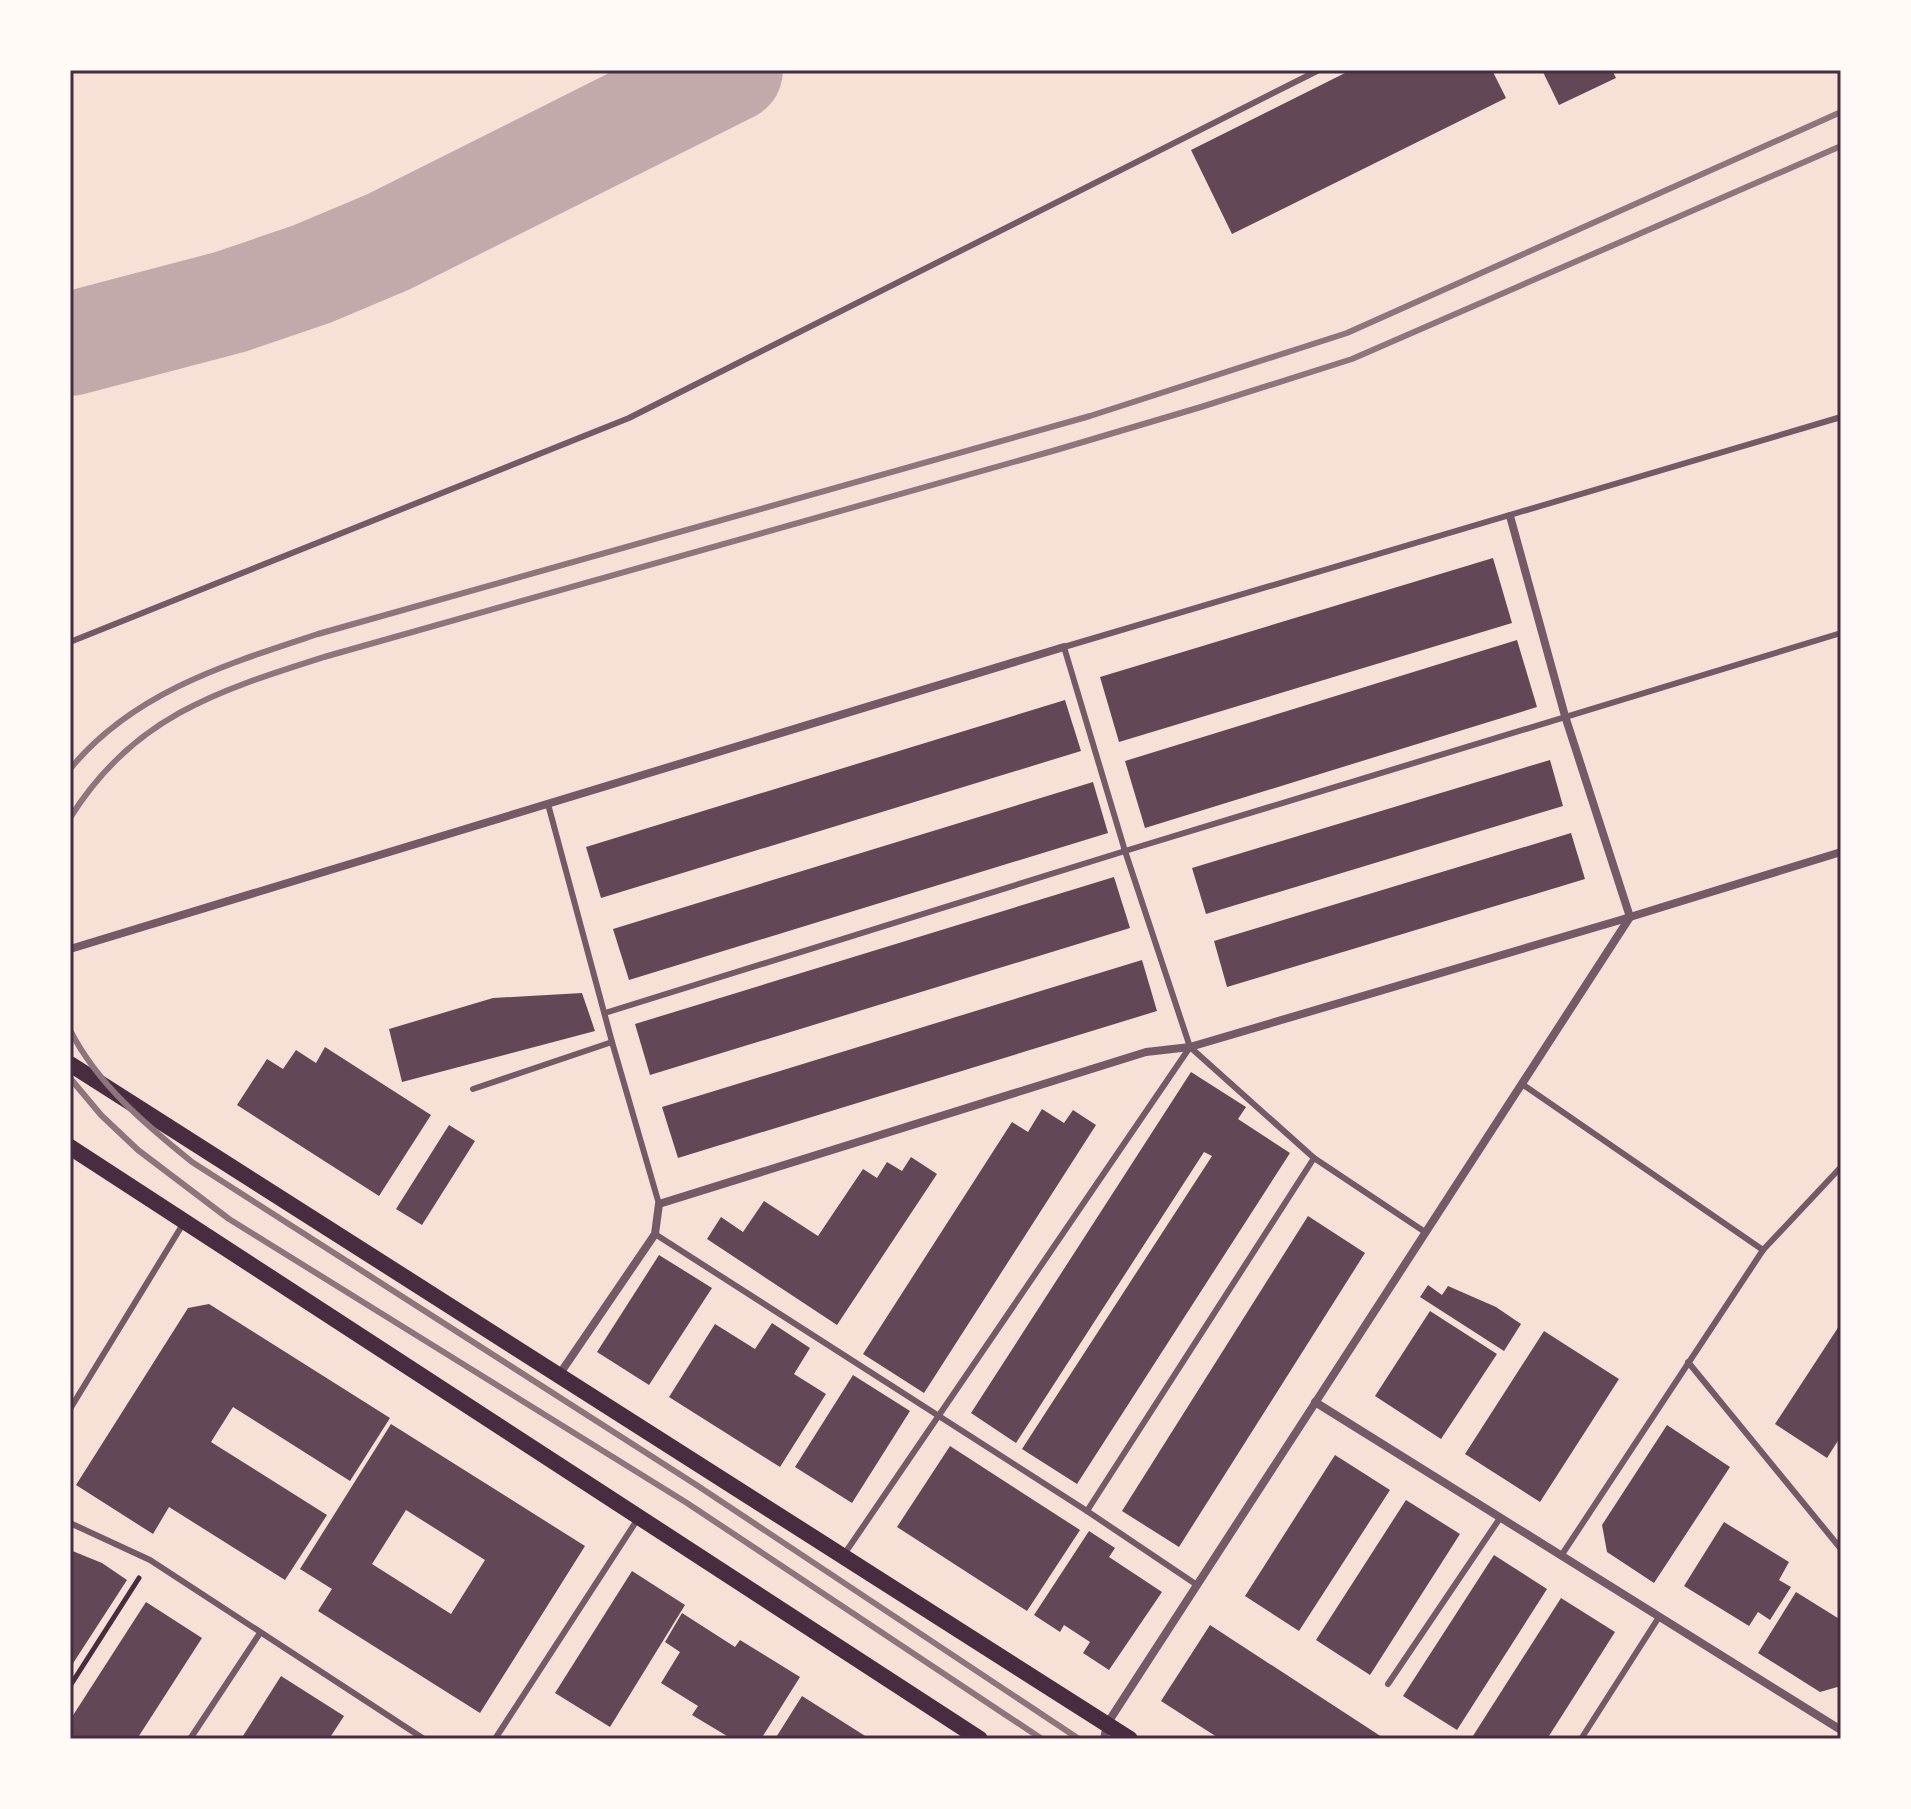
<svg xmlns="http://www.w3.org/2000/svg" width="1911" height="1809" font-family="Jost,sans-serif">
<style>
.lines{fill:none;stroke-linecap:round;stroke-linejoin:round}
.taxiway{stroke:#c3aaaa;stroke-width:104}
.building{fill:#644757;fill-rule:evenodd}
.path{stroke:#4a2c40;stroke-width:5}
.service{stroke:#755966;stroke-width:6}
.minor{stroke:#755966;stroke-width:8}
.secondary{stroke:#4a2c40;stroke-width:16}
.rail{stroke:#8f747c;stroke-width:6}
.neatline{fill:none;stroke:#4a2c40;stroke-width:3}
</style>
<rect width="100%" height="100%" fill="#f7e1d7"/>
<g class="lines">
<polyline class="taxiway" points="70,344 230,302 312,274 388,242 731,70"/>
</g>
<g class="building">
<polygon points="1351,70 1492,70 1506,98 1232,234 1191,150"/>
<polygon points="1542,70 1612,70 1616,78 1559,105"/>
<polygon points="1493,558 1512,623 1119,742 1100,677"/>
<polygon points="1517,640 1537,707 1145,828 1125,761"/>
<polygon points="1065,700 1081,751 601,898 586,847"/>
<polygon points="1550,760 1563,806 1206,914 1192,868"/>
<polygon points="1093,782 1108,833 629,980 613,929"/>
<polygon points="1571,833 1585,879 1227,987 1214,941"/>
<polygon points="1114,877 1130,928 650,1075 635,1024"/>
<polygon points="1142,960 1157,1011 678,1158 662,1107"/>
<polygon points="582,993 595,1031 402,1082 389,1029 493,998"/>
<polygon points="325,1047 431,1115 379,1196 237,1105 267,1059 283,1069 296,1050 316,1063"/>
<polygon points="1191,1072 1246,1107 1238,1119 1290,1153 1077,1484 1022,1449 1212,1156 1204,1152 1016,1443 971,1413"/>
<polygon points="1042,1109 1064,1123 1073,1110 1096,1125 924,1393 863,1354 1012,1122 1028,1132"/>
<polygon points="449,1125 475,1141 422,1225 396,1209"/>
<polygon points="911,1157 937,1174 837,1325 707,1239 721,1217 743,1232 764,1201 818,1236 863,1169 877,1178 887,1162 902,1171"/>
<polygon points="1308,1216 1365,1253 1179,1547 1122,1511"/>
<polygon points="659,1255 712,1288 649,1385 597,1352"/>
<polygon points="1428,1285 1442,1295 1448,1286 1496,1307 1521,1324 1504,1351 1420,1297"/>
<polygon points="209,1304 390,1418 350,1481 233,1407 211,1442 327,1515 285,1580 169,1507 153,1534 76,1485 188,1308"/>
<polygon points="1430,1311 1497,1354 1441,1439 1375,1396"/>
<polygon points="772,1323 810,1348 794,1374 826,1394 780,1467 669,1397 715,1324 755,1349"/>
<polygon points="1841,1323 1841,1436 1827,1458 1775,1424"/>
<polygon points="1544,1331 1619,1379 1540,1502 1465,1454"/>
<polygon points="853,1375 910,1411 852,1503 795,1467"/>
<path d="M391,1424L585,1546L480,1713L318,1611L332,1589L300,1569ZM406,1510L485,1560L451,1614L372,1564Z"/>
<polygon points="1667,1425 1730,1467 1654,1583 1607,1552 1602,1525"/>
<polygon points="950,1446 1080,1530 1027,1611 897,1527"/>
<polygon points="1335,1455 1390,1490 1299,1631 1245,1596"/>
<polygon points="1406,1500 1460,1534 1370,1675 1316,1640"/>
<polygon points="1724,1522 1789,1562 1779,1580 1791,1587 1770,1620 1758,1612 1749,1626 1684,1586"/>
<polygon points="1089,1531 1115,1548 1109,1557 1162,1592 1109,1670 1083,1653 1090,1642 1064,1625 1060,1632 1034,1615"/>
<polygon points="70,1550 102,1563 127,1580 70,1668"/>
<polygon points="1494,1555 1547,1589 1457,1730 1403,1696"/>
<polygon points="632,1571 685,1605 610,1727 555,1693"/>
<polygon points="1796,1592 1841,1620 1841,1686 1820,1692 1758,1653"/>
<polygon points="1561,1598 1615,1632 1570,1703 1547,1739 1471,1739"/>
<polygon points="146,1602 202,1638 137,1739 70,1739 70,1720"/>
<polygon points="682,1613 735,1647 740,1640 800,1677 761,1739 732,1739 692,1715 698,1706 661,1683 680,1652 665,1642"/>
<polygon points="1210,1625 1319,1696 1385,1739 1220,1739 1161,1701"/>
<polygon points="281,1676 344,1716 329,1739 241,1739"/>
<polygon points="802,1696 870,1739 775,1739"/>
</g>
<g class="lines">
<polyline class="path" points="70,1686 139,1578"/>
<g class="service">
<polyline points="70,642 629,418 1319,70"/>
<polyline points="548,804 612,1042 659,1204"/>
<polyline points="605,1013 1125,851 1841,633"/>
<polyline points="1522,1084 1763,1250"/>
<polyline points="473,1089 612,1042"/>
<polyline points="1425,1232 1314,1158 1190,1047 1125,851 1064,647 1841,417"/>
<polyline points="655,1234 1087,1511 1197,1585"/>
<polyline points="1688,1362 1841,1549"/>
<polyline points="70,1409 183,1224"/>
<polyline points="1087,1511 1314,1158"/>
<polyline points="70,1523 150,1560 424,1739"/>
<polyline points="843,1556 1190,1047"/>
<polyline points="1561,1556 1763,1250 1841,1167"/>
<polyline points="1388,1684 1500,1518"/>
<polyline points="190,1739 260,1633"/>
<polyline points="495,1739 639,1517"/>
<polyline points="1581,1739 1659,1617"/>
</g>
<g class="minor">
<polyline points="70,949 1064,647"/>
<polyline points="559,1375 655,1234 659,1204 1146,1052 1190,1047 1617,921 1841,852"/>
<polyline points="1315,1402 1841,1730"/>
<polyline points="1104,1739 1107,1724 1630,917 1565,716 1510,516"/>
<polyline points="1841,1739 1841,1738"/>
</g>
<g class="secondary">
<polyline points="70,1064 1130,1739"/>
<polyline points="70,1147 980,1739"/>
</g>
<g class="rail">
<path d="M70,769C133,692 227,664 318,634L1090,416L1347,333L1841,112"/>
<path d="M70,818C133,717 217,691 324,657L1056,450L1201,407L1352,359L1841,146"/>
<path d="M70,1030C98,1085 145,1124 192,1162L698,1486L1079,1739"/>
<polyline points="70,1078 101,1115 138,1150 229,1219 687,1503 1042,1739"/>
</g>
</g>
<rect width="1911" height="1809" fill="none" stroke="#fffaf5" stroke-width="144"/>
<rect x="72" y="72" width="1767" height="1665" class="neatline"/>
</svg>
